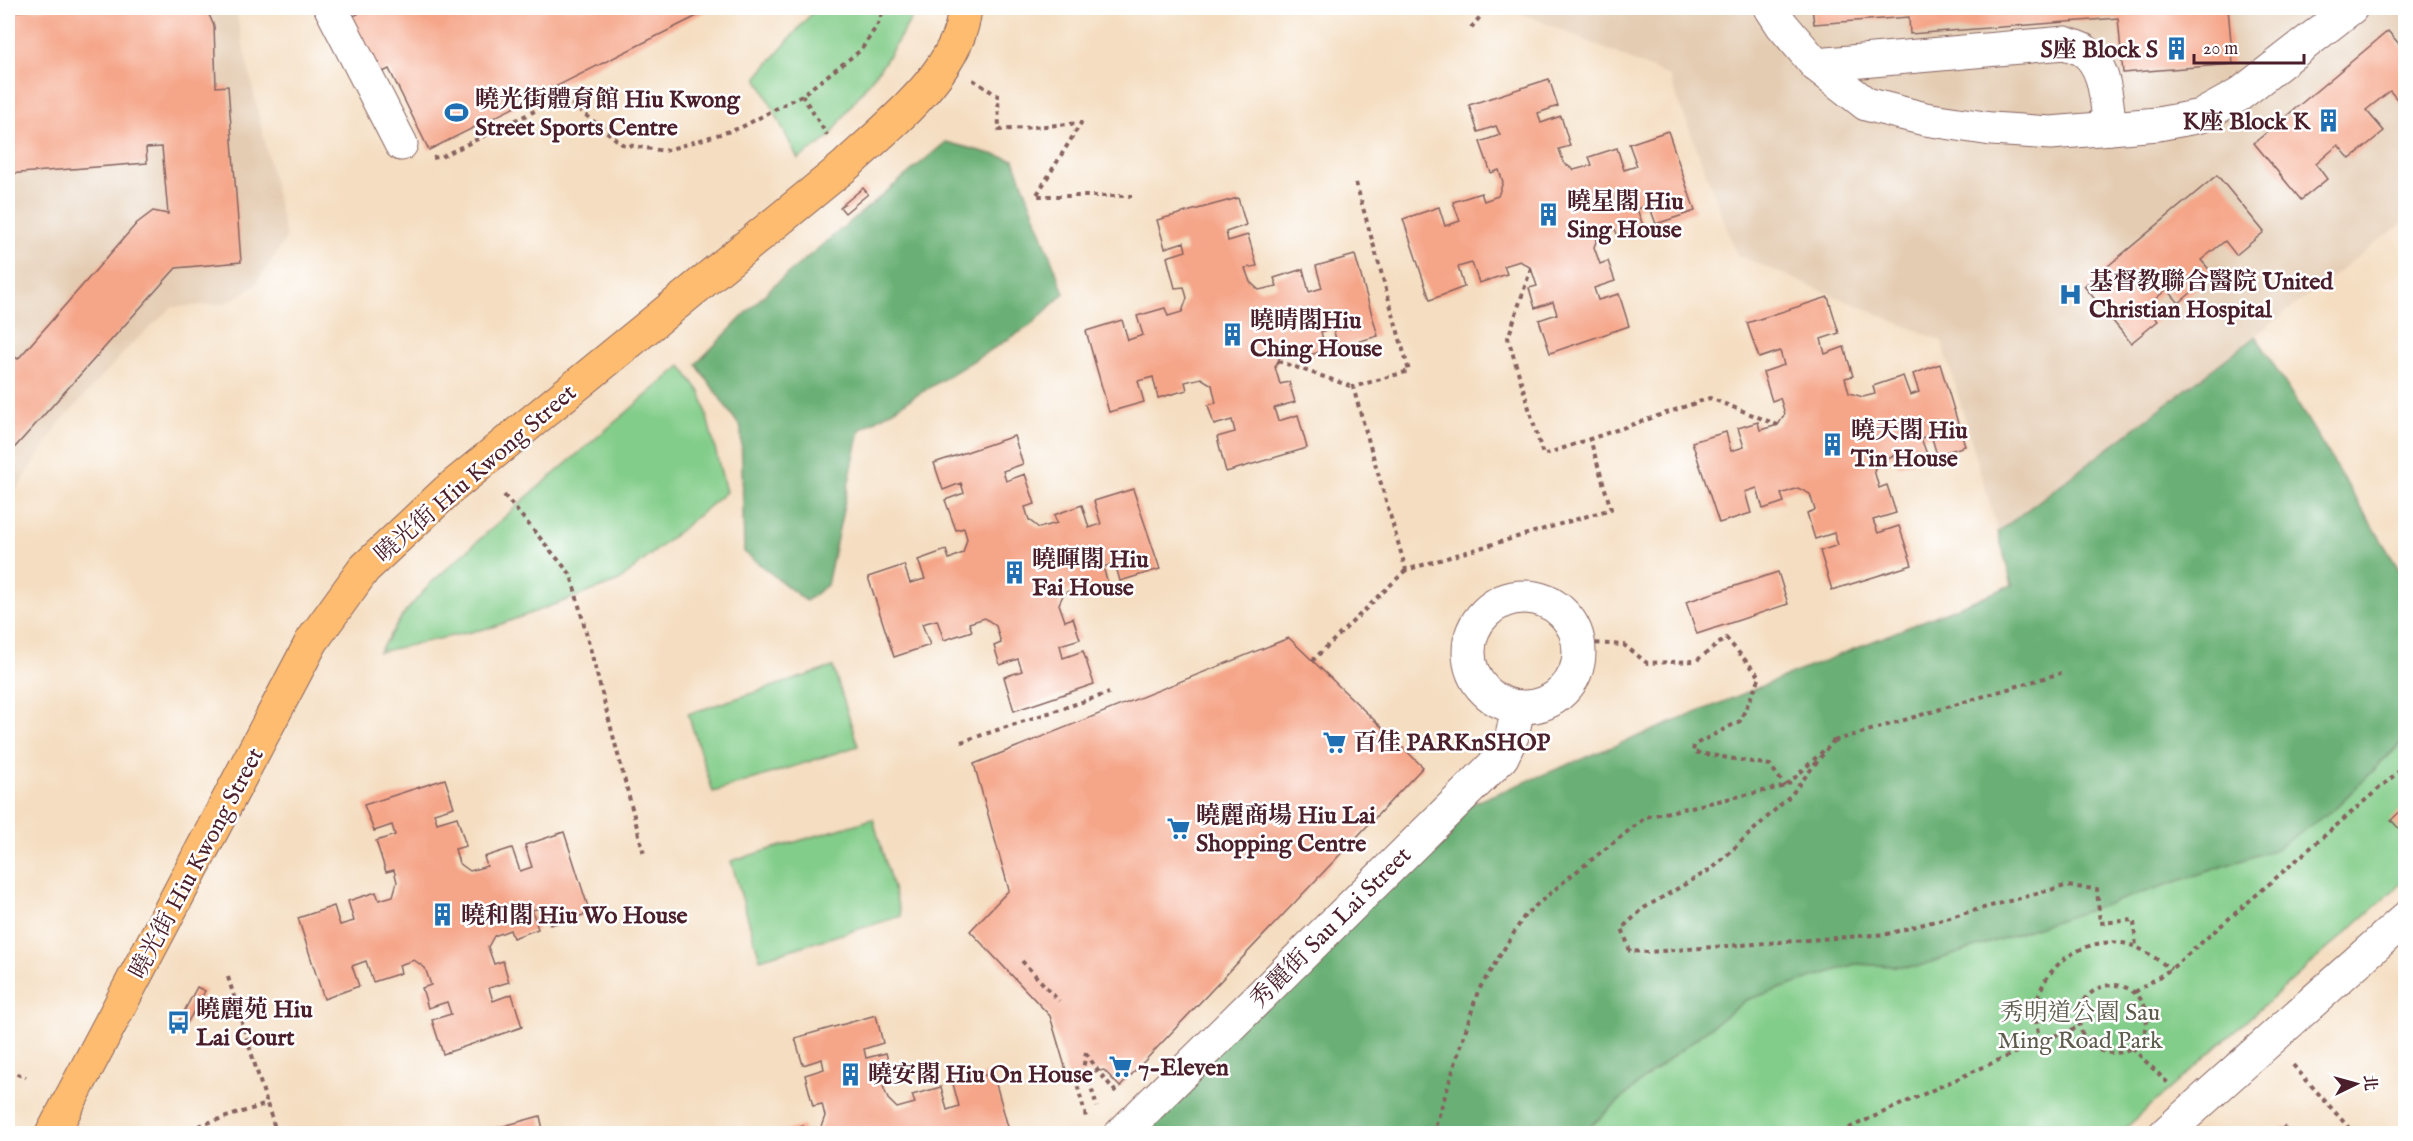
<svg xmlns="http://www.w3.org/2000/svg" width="2413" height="1141" font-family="'IM FELL English','Noto Serif TC',serif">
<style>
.built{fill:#e4ccb2}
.green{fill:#83cd8a;stroke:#66765a;stroke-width:1.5}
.forest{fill:#6ab076;stroke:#5a6850;stroke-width:1.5}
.building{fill:#f5a588}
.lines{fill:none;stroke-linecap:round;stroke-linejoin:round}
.minor-casing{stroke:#86625f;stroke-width:35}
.major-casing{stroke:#86625f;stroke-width:35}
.path{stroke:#86625f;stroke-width:4;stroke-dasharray:4.5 4.5;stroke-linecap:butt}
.minor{stroke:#fff;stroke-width:33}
.major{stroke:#fdbc70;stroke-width:33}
.labels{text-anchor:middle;stroke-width:5;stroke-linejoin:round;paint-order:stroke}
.poi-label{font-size:24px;font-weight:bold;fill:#4a1f2b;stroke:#fff;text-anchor:start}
.street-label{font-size:24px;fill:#4a1f2b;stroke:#fff}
.park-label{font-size:24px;fill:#5e5c4c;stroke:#fff}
</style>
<rect width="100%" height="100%" fill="#fff"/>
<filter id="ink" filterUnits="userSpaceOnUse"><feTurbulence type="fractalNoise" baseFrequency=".0167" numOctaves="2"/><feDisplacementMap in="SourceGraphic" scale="12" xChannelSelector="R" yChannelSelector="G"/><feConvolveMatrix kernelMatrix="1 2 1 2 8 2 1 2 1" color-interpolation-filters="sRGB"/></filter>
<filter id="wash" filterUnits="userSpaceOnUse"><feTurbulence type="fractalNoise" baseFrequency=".008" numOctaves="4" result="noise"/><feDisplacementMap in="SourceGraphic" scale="24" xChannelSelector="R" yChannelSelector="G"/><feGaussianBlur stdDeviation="1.35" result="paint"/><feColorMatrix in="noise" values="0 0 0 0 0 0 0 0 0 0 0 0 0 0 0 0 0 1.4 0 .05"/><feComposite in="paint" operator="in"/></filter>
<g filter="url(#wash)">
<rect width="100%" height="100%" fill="#f4ddc0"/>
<g class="built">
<polygon points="8,8 235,8 286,238 255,286 224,304 172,307 126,350 60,423 8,502"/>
<polygon points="1509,8 2405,8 2405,221 1998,532 1942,341 1737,255 1669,76"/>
</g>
<g class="green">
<polygon points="816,8 911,8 911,19 884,63 850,107 829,138 798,159 757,77"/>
<polygon points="681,366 701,393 726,492 619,581 493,627 379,652 403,615 431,583 528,496"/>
<polygon points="833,667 858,746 713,792 688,714"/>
<polygon points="2405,740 2405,880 2120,1133 1582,1134 1651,1073 1746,1000 1855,964 1916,967 2334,809"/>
<polygon points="873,819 901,916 760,959 731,861"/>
</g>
<g class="forest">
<polygon points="946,142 1014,160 1064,293 1030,326 860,430 827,585 806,601 744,552 741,428 696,364 773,286"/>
<polygon points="2256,336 2405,579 2405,739 2334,809 2276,849 1916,967 1855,964 1746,1000 1651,1073 1582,1133 1135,1134 1431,820 2012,585 1998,532"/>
</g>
<g id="blocks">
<g class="building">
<polygon points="54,8 206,8 214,26 216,87 228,86 241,262 176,268 8,455 8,353 18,359 137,223 153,211 168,214 162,147 146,148 147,163 8,174 8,12"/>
<polygon points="355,8 713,8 429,150 389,69 377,75 349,18 358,14"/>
<polygon points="1812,8 2228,8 2233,64 2123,73 2118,18 1910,34 1909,17 1814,24"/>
<polygon points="2388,31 2406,52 2406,110 2390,91 2366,110 2384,131 2350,159 2338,145 2316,164 2327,179 2301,200 2254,143"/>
<polygon points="1549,79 1558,106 1538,113 1541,123 1561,116 1570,146 1559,149 1564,163 1574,170 1592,165 1589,157 1617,148 1624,170 1637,166 1629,144 1668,131 1695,211 1656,224 1649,205 1637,209 1644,228 1618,237 1615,229 1599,234 1594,247 1600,264 1608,261 1615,281 1594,288 1598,300 1619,294 1629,326 1550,353 1539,320 1557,314 1553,302 1535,308 1529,288 1537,286 1531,268 1520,261 1504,266 1507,274 1479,283 1472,263 1458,267 1464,287 1430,300 1403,219 1439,207 1445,226 1460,221 1453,202 1481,193 1484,201 1498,196 1503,182 1499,170 1491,173 1480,142 1500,135 1496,126 1478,132 1469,105"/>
<polygon points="2217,175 2264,232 2236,255 2225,241 2201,260 2213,274 2179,303 2167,289 2146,307 2158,321 2131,343 2084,286"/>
<polygon points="863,188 868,194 845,213 840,207"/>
<polygon points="1238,198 1246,225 1226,232 1228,241 1248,235 1257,266 1245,268 1250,282 1259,290 1277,286 1274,278 1303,269 1309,292 1322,288 1316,266 1355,255 1378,336 1338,347 1333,328 1321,332 1326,350 1300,358 1297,351 1281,355 1275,367 1280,384 1289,382 1295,402 1274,408 1278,421 1298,415 1307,448 1226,472 1217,437 1235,432 1232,420 1214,425 1208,405 1216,403 1212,385 1201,378 1185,382 1187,390 1158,398 1153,377 1138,381 1144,402 1109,412 1086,331 1122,320 1128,340 1143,335 1137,316 1165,308 1168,316 1182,312 1187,298 1184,287 1175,288 1167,257 1186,251 1184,242 1165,248 1157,220"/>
<polygon points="1828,297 1839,333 1821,339 1825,354 1844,347 1853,376 1845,378 1849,393 1863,397 1875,394 1873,386 1903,376 1910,395 1919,392 1913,374 1940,364 1965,446 1937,455 1931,435 1921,438 1928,457 1898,466 1895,455 1881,460 1874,470 1879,488 1887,485 1896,513 1873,520 1878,533 1899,526 1912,565 1832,590 1820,551 1838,545 1834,533 1815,539 1807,513 1815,510 1810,494 1798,488 1781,494 1784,502 1763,509 1757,488 1745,492 1751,513 1719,523 1692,442 1726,432 1731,451 1744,447 1738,428 1758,422 1760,430 1778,425 1785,414 1780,398 1772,401 1763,372 1784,365 1780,351 1759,358 1747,323"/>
<polygon points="1014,436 1023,464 1003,471 1006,481 1025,474 1035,504 1025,507 1029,520 1039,528 1057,523 1054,515 1082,505 1089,528 1101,524 1094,501 1133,489 1160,569 1120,581 1115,563 1103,567 1109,586 1083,594 1080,587 1064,593 1059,604 1065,621 1073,618 1080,639 1060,645 1063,658 1083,651 1094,684 1014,711 1004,677 1022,671 1018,659 1000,665 994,646 1001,643 996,626 985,618 969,623 972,631 944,640 937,620 922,624 930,645 894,657 868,577 904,565 910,583 925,579 918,560 946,550 949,559 963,553 967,539 964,528 956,530 945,500 964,493 961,483 943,490 934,463"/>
<polygon points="1778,572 1788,604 1697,634 1686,602"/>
<polygon points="1289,638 1423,767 1120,1087 1104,1070 1068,1077 1050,1016 970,931 1009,890 974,764"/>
<polygon points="445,779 454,807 434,813 437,823 457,817 466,846 455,849 459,863 470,871 487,866 484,857 512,848 520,871 532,867 525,845 564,832 590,913 550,925 545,907 532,910 538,929 513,938 510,930 494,936 488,947 494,964 503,961 509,982 489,988 493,1001 512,994 522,1027 443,1054 432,1020 451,1014 447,1002 428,1008 422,988 431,985 425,968 414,960 399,965 401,973 373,982 366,961 352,966 359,986 324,999 298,918 334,906 340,925 354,921 348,901 376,892 379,900 393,896 397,882 394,870 386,872 376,841 395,835 392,825 374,831 364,805"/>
<polygon points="2406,806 2406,836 2391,820"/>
<polygon points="197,987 205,991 186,1025 179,1021"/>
<polygon points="876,1015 883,1043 864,1049 866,1058 886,1053 894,1083 883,1086 888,1099 897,1108 915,1103 912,1095 941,1087 947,1110 959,1106 953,1084 993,1073 1010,1134 810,1134 820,1130 825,1116 822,1104 813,1106 805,1075 824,1069 822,1059 803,1065 795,1038"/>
<polygon points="540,1116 544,1134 478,1134 478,1133"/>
<polygon points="803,1126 805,1134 777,1134 777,1133"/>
<polygon points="2284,1126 2291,1134 2276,1134"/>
</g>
</g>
</g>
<g filter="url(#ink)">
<use href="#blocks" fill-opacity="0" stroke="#86625f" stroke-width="1.5"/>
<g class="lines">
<defs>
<g id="minor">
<polyline points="331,8 401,144"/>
<polyline points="1771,8 1782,25 1816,65 1866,104 1925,119 1991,129 2051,133 2158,124 2201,116 2239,95 2351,8"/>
<path d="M1816,65L2065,43C2070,45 2078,47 2083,50C2107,66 2106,102 2110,128"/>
<circle cx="1524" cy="652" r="55"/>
<polyline points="1121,1134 1502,757 1512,736 1518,708"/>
<polyline points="2165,1134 2406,918"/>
</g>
<path id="major" d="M52,1134L312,641L364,569L447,491L845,166C889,125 960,71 965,8"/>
</defs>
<use href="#minor" class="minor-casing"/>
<use href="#major" class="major-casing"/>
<g class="path">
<polyline points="1471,28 1487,8"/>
<polyline points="973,80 998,96 999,130 1081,123 1036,196 1132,196"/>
<polyline points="802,95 827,135"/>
<polyline points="433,158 443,156 557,100 567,100 622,144 664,151 740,128 802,95 861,50 878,24 884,8"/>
<polyline points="1356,183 1409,371 1353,387 1406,570 1611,509 1590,439 1710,398 1778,425"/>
<polyline points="1531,268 1508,338 1543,455 1590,439"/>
<polyline points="1278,361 1353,387"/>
<polyline points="504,495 571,575 644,854"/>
<polyline points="1578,642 1624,645 1647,663 1696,661 1726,638 1760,677 1740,721 1694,745 1693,752 1770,765 1785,786"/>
<polyline points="1312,661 1406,570"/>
<polyline points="1834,740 1791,795 1713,868 1644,908 1622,928 1630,951 1648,952 1887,934 2065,886 2097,889 2100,923 2134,920 2136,948"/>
<polyline points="1834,741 2061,673"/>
<polyline points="961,742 1109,693"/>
<polyline points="1022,961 1059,1001"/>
<polyline points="228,977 267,1104"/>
<circle cx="2113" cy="1019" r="34"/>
<polyline points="2135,992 2171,969 2406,765"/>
<path d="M2039,1042C2038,1033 2036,1023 2036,1014C2036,970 2081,937 2122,943C2141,946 2156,959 2171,969"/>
<polyline points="2132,1048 2170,1085"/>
<polyline points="1086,1052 1082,1076 1077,1084 1086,1117"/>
<polyline points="1086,1053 1098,1071 1116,1092"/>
<polyline points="2293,1065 2350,1129 2350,1134"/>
<polyline points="8,1071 26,1077"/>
<polyline points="1082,1076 1089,1080 1097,1107"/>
<polyline points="8,1098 14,1100"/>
<polyline points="173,1134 267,1104 277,1134"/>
<polyline points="1433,1134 1478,991 1525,915 1567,879 1646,817 1786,786 1824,750"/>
<polyline points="1842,1134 1851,1127 2043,1040 2079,1027"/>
</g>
<use href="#minor" class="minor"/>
<use href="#major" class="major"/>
</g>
</g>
<defs>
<symbol id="building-bare" viewBox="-9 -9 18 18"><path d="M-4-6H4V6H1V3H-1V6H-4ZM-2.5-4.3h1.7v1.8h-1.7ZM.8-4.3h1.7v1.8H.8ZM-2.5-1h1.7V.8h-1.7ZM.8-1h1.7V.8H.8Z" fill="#1f6fb2" stroke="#fff" stroke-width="2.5" paint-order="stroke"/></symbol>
<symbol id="stadium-bare" viewBox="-9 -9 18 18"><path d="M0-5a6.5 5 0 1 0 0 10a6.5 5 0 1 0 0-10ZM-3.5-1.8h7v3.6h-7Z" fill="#1f6fb2" stroke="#fff" stroke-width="2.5" paint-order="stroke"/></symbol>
<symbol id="hospital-bare" viewBox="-9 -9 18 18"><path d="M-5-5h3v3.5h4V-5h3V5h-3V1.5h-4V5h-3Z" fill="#1f6fb2" stroke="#fff" stroke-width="2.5" paint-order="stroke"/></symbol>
<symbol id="supermarket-bare" viewBox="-9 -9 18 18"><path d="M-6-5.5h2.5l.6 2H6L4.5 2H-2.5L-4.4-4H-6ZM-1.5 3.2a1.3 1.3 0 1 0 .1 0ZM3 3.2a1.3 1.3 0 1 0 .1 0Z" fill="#1f6fb2" stroke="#fff" stroke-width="2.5" paint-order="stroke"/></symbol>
<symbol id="bus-bare" viewBox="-9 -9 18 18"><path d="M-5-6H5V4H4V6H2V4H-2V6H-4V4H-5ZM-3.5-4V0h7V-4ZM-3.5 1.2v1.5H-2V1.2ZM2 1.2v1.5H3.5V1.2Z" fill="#1f6fb2" stroke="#fff" stroke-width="2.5" paint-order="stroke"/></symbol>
</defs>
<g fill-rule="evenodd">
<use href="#building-bare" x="2160" y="32" width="33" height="33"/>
<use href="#stadium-bare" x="440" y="96" width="33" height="33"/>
<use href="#building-bare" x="2312" y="104" width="33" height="33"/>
<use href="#building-bare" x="1532" y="198" width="33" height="33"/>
<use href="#hospital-bare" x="2054" y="278" width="33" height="33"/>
<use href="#building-bare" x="1216" y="318" width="33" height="33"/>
<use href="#building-bare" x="1816" y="428" width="33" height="33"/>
<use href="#building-bare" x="998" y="556" width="33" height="33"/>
<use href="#supermarket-bare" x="1318" y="726" width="33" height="33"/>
<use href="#supermarket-bare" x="1162" y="812" width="33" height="33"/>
<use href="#building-bare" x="426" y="898" width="33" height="33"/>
<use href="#bus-bare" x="162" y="1006" width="33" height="33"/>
<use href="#supermarket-bare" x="1104" y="1050" width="33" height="33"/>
<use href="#building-bare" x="834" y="1058" width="33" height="33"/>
</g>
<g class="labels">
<g class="poi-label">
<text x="2158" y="57" text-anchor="end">S座 Block S</text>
<text x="475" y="107">曉光街體育館 Hiu Kwong<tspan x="475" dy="28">Street Sports Centre</tspan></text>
<text x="2310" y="129" text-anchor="end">K座 Block K</text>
<text x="1567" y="209">曉星閣 Hiu<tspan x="1567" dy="28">Sing House</tspan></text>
<text x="2089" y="289">基督教聯合醫院 United<tspan x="2089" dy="28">Christian Hospital</tspan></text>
<text x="1250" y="328">曉晴閣Hiu<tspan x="1250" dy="28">Ching House</tspan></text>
<text x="1851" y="438">曉天閣 Hiu<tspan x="1851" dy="28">Tin House</tspan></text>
<text x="1032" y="567">曉暉閣 Hiu<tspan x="1032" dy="28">Fai House</tspan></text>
<text x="1353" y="750">百佳 PARKnSHOP</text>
<text x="1196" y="823">曉麗商場 Hiu Lai<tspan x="1196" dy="28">Shopping Centre</tspan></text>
<text x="461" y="923">曉和閣 Hiu Wo House</text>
<text x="196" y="1017">曉麗苑 Hiu<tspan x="196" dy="28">Lai Court</tspan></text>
<text x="1138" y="1075">7-Eleven</text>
<text x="868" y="1082">曉安閣 Hiu On House</text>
</g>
<g class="street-label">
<text transform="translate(475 473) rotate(-41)" y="8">曉光街 Hiu Kwong Street</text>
<text transform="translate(196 863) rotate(-62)" y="8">曉光街 Hiu Kwong Street</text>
<text transform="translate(1330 927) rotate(-45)" y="8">秀麗街 Sau Lai Street</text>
</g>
<g class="park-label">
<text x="2080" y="1020">秀明道公園 Sau<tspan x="2080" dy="28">Ming Road Park</tspan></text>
</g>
</g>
<rect width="2413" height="1141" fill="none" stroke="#fff" stroke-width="30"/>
<g transform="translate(2356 1084) rotate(85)" stroke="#ffffff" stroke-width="4.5" paint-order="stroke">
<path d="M0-4.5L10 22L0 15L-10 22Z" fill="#4a1f2b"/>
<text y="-9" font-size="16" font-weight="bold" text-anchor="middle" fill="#4a1f2b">北</text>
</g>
<path d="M2194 54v9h110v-9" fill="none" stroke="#4a1f2b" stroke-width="3"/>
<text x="2203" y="54" font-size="18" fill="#4a1f2b" stroke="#ffffff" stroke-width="4.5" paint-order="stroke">20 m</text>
</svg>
